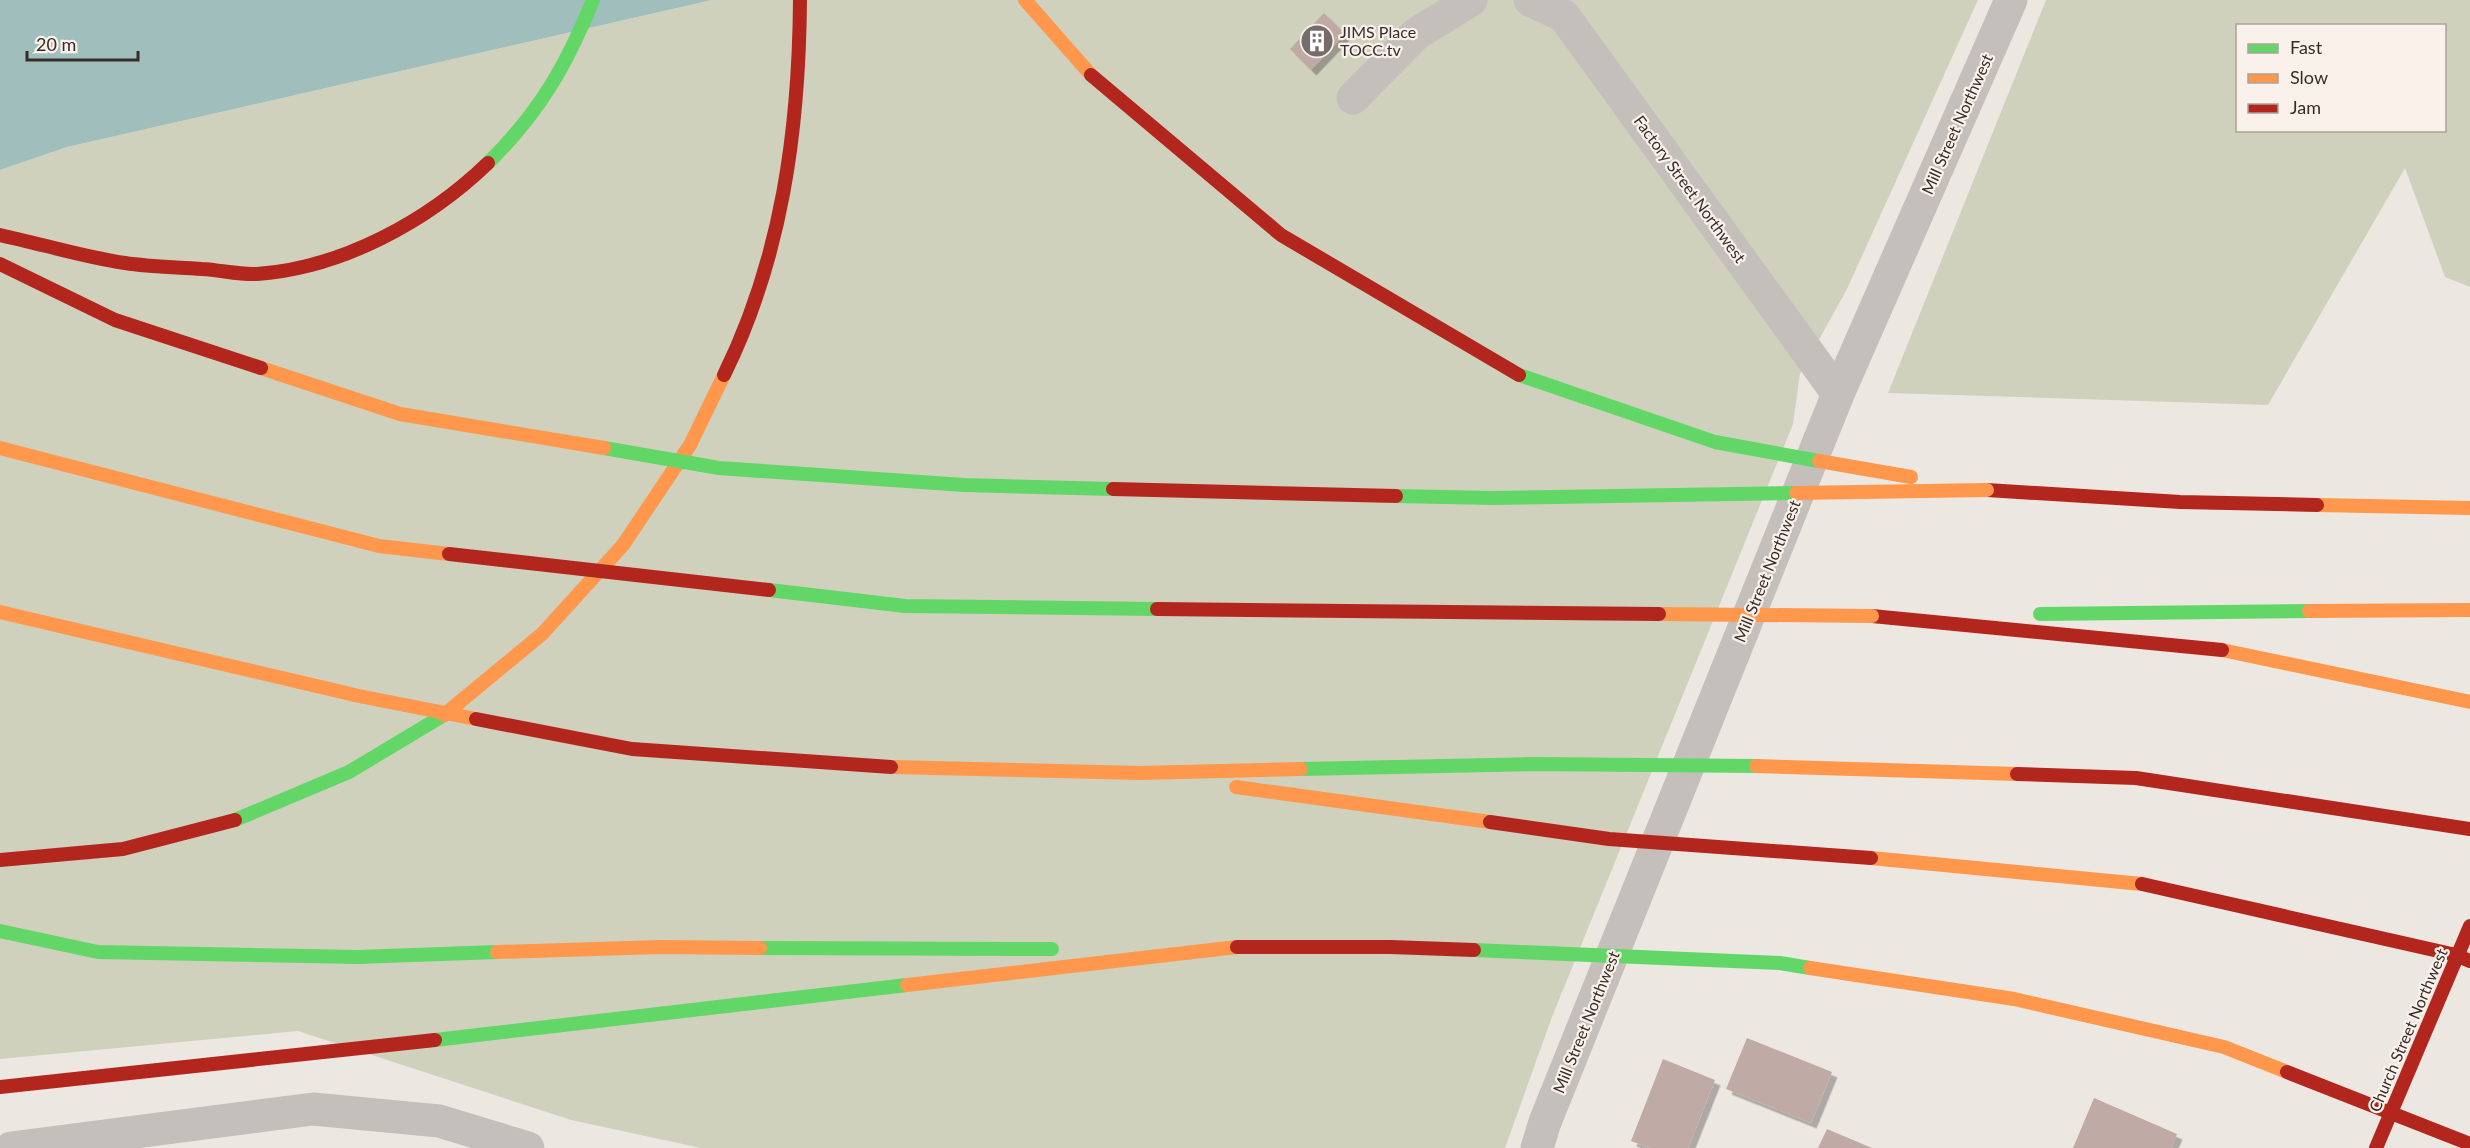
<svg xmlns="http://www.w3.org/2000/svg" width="2470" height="1148" font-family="Lato,sans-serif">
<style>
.green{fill:#cfd1bd;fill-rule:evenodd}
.water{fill:#a0bebb}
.building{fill:#bfaaa5;filter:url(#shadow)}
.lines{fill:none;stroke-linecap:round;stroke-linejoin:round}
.street{stroke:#c5bfbb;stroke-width:33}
.fast{stroke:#63d668;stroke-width:14}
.slow{stroke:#ff974d;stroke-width:14}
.jam{stroke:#b3261e;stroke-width:14}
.fast-bridge{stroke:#63d668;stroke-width:14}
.slow-bridge{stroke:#ff974d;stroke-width:14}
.jam-bridge{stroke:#b3261e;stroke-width:14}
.labels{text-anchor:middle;stroke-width:4.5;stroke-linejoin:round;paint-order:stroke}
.poi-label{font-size:16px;fill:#362c29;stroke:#f9f1ea;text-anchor:start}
.street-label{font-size:16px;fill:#362c29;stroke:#f9f1ea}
</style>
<defs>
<filter id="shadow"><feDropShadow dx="5.5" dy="5.5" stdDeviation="0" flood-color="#0004"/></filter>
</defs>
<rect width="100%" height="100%" fill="#ede7e2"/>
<g class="green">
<polygon points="712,0 1978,0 1847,289 1800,374 1793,424 1552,1017 1505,1148 701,1148 571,1120 298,1031 0,1059 0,170 67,147"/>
<path d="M2046,0H2470V287L2445,277L2405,168L2268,405L1888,393ZM2238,26H2444V130H2238Z"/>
</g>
<polygon class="water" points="0,0 712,0 67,147 0,170"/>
<g class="building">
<polygon points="1324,13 1345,34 1311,70 1290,49"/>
<polygon points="1747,1038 1832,1072 1811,1123 1726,1089"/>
<polygon points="1663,1059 1715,1080 1688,1148 1650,1148 1631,1141"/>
<polygon points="2094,1098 2177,1134 2171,1148 2073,1148"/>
<polygon points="1827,1129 1872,1148 1818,1148"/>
</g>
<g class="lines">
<g class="street">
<polyline points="1530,0 1564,16 1838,394"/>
<polyline points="1353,98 1416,34 1471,0"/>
<polyline points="11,1148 313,1109 439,1121 528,1148"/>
<polyline points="1537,1148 1545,1122 1838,394 2011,0"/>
</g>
<g class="fast">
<path d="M488,163C539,113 566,66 593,0"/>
<polyline points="2040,614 2309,611"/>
<polyline points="235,820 349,772 444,715"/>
<polyline points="0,931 98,952 358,957 497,952"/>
<polyline points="760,948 1052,949"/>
<polyline points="435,1040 907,985"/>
</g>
<g class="slow">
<polyline points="1025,0 1091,75"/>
<polyline points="2317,505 2470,508"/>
<polyline points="2309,611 2470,610"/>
<polyline points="2222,650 2470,702"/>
<polyline points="444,715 542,634 623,545 690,445 724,375"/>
<polyline points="497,952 660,947 760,948"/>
<polyline points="907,985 1237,947"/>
</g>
<g class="jam">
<path d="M0,235C42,244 83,257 125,263C151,267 177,267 202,269C221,270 239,275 257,274C342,268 428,221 488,163"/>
<path d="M724,375C782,257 799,130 800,0"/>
<polyline points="1987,490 2180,502 2317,505"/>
<polyline points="1872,616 2222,650"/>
<polyline points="0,860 123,849 235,820"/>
<polyline points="0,1087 435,1040"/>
<polyline points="2376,1148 2470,926"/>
</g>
<g class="fast-bridge">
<polyline points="1519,375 1715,442 1819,461"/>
<polyline points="604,448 719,468 964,485 1113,489"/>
<polyline points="1396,496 1492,498 1796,493"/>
<polyline points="769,590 905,606 1157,609"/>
<polyline points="1301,769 1533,764 1756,766"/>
<polyline points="1474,950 1780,963 1810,968"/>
</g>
<g class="slow-bridge">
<polyline points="261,368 400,414 604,448"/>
<polyline points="0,448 379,546 449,554"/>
<polyline points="1819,461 1911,477"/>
<polyline points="1796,493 1987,490"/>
<polyline points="0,612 359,696 476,719"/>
<polyline points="1659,614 1872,616"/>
<polyline points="1756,766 2017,774"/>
<polyline points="891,767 1140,773 1301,769"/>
<polyline points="1236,787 1490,822"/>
<polyline points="1871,858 2142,884"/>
<polyline points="1810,968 2014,999 2224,1047 2287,1072"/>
</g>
<g class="jam-bridge">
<polyline points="1091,75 1281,235 1519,375"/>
<polyline points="0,264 115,320 261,368"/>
<polyline points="1113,489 1396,496"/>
<polyline points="449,554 769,590"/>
<polyline points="1157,609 1659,614"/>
<polyline points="476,719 632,749 891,767"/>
<polyline points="2017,774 2136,778 2470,829"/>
<polyline points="1490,822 1609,839 1871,858"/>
<polyline points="2142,884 2456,955 2470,961"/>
<polyline points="1237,947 1390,947 1474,950"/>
<polyline points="2287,1072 2470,1144"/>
</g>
</g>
<defs>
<symbol id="building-disc" viewBox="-11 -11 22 22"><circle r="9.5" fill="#766d6a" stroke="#f9f1ea"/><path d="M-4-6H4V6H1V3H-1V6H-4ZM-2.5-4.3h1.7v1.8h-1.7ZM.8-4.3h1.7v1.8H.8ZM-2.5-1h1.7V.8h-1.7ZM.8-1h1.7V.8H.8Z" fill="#fff"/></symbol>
</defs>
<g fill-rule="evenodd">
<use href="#building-disc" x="1298" y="22" width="38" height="38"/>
</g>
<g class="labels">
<g class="poi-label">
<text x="1340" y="38">JIMS Place<tspan x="1340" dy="18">TOCC.tv</tspan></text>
</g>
<g class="street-label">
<text transform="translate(1957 124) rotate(-66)" y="6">Mill Street Northwest</text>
<text transform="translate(1690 189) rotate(54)" y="6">Factory Street Northwest</text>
<text transform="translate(1767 571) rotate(-68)" y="6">Mill Street Northwest</text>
<text transform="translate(1586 1022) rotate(-68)" y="6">Mill Street Northwest</text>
<text transform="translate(2408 1030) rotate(-67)" y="6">Church Street Northwest</text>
</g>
</g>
<rect x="2236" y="24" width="210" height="108" fill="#f9f1ea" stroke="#aba29d" stroke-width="1.5"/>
<rect x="2248" y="44" width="30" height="9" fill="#63d668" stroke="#aba29d" stroke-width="1.5"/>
<text x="2290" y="54" font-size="18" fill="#362c29">Fast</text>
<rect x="2248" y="74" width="30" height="9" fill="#ff974d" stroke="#aba29d" stroke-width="1.5"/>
<text x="2290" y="84" font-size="18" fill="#362c29">Slow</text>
<rect x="2248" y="104" width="30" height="9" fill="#b3261e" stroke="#aba29d" stroke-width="1.5"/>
<text x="2290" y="114" font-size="18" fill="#362c29">Jam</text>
<path d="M27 51v9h111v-9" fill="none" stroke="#362c29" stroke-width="3"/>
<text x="36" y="51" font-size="18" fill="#362c29" stroke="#f9f1ea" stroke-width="4.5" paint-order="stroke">20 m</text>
</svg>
